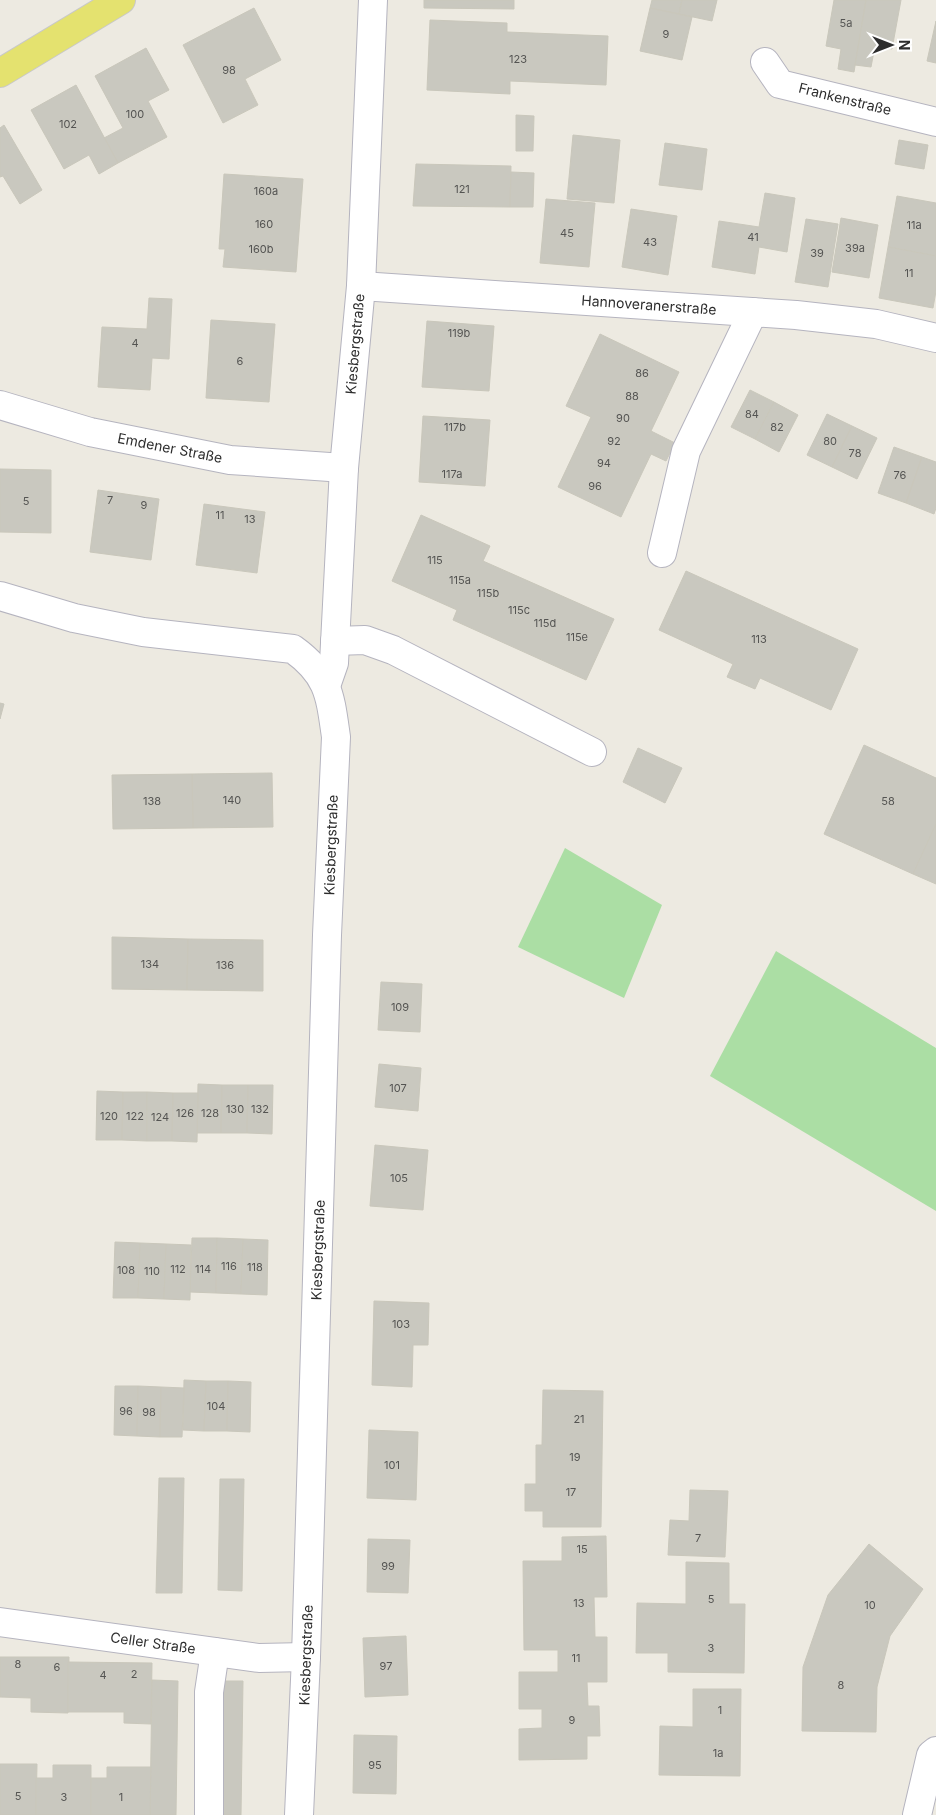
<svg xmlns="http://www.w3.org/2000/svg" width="936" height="1815" font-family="Inter,sans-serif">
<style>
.green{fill:#abdea4}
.building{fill:#c9c8bf;stroke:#c9c7bb}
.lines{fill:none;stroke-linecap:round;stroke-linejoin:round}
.minor-casing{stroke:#b5b4bf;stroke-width:30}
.major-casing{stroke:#c8c8c8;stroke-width:30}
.minor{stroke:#fff;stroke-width:28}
.major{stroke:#e4e26f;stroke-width:28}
.labels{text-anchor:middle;stroke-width:4.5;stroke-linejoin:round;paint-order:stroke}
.number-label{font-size:11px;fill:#545452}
.street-label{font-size:14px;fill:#2d2d2d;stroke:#fff}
</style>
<rect width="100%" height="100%" fill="#edeae1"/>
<g class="green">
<polygon points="565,848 662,905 624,998 518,947"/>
<polygon points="776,951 936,1048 936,1211 710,1076"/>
</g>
<g class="building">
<polygon points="424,0 514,0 514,9 424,8"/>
<polygon points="652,0 682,0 679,14 650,8"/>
<polygon points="682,0 717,0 712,21 679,14"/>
<polygon points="834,0 866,0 854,72 838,69 841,49 826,46"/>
<polygon points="866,0 901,0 892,49 875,46 871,67 855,65"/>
<polygon points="254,8 281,60 245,79 258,105 223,123 183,45"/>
<polygon points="650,8 692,17 682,60 640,51"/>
<polygon points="430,20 507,23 507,32 608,36 606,85 510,81 510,94 427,90"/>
<polygon points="936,21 936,63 927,61"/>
<polygon points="146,48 169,90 148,101 167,137 118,163 104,138 123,128 95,76"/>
<polygon points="76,85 118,163 99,174 89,155 64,169 31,110"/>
<polygon points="516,115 534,116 533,151 516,151"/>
<polygon points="4,125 42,190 20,204 3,176 0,177 0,128"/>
<polygon points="573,135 620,140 614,203 567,199"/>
<polygon points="899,140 928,145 924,169 895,164"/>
<polygon points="665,143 707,149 702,190 659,185"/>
<polygon points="416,164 511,166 510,207 413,206"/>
<polygon points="511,172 534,173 533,207 510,207"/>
<polygon points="224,174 303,179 296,272 223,267 225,249 219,249"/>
<polygon points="765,193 795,198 787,252 759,247 755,274 712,267 719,221 759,227"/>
<polygon points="897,196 936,203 936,256 888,247"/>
<polygon points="546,199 595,203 589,267 540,263"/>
<polygon points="631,209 677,216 668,275 622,267"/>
<polygon points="841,218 878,225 869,278 832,272"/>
<polygon points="806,219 838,224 828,287 795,282"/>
<polygon points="888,247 936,256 936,291 933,308 879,298"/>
<polygon points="149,298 172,299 169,359 152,358 150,390 98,387 102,327 147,329"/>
<polygon points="211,320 275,324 269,402 206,398"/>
<polygon points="427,321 494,326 489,391 422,387"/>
<polygon points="600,334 679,372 651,431 675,443 666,461 651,454 621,517 558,487 591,417 566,406"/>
<polygon points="750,390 774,402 755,439 731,427"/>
<polygon points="774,402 798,415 779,452 755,439"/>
<polygon points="827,414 852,426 832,467 807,455"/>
<polygon points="423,416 490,420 485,486 419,482"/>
<polygon points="852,426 877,438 857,479 832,467"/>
<polygon points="894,447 922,457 906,503 878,493"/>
<polygon points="922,457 936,462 936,508 934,514 906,503"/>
<polygon points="0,469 51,470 51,533 0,532"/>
<polygon points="98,490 159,499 151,560 90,552"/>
<polygon points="204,504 265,512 257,573 196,565"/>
<polygon points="421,515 490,546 483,561 614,619 586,680 453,620 457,610 392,581"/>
<polygon points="686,571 858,649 831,710 760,678 755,689 727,677 733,664 659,630"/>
<polygon points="0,703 4,704 0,719"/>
<polygon points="864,745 936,778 936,824 913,874 824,834"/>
<polygon points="638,748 682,768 665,803 623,782"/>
<polygon points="272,773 273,827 193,828 192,774"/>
<polygon points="192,774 193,828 113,829 112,775"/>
<polygon points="936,824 936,884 913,874"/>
<polygon points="112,937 188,939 187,990 112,989"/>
<polygon points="188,939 263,940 263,991 187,990"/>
<polygon points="381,982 422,984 420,1032 378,1030"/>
<polygon points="379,1064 421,1068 418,1111 375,1107"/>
<polygon points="198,1084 222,1085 221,1133 197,1133"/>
<polygon points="222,1085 248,1085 247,1133 221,1133"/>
<polygon points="248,1085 273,1085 272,1134 247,1133"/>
<polygon points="97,1091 123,1092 122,1140 96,1140"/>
<polygon points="123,1092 147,1092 147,1141 122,1140"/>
<polygon points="147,1092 173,1093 172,1141 147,1141"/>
<polygon points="173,1093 198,1093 197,1142 172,1141"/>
<polygon points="375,1145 428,1150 423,1210 370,1206"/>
<polygon points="192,1238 217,1238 216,1293 190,1292"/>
<polygon points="217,1238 243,1239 241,1294 216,1293"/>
<polygon points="243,1239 268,1240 267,1295 241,1294"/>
<polygon points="115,1242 140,1243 138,1298 113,1298"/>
<polygon points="140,1243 166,1244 164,1299 138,1298"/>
<polygon points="166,1244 191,1245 190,1300 164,1299"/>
<polygon points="374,1301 429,1303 428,1345 413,1345 412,1387 372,1385"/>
<polygon points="184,1380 206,1381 204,1431 183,1430"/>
<polygon points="206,1381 228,1381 227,1431 204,1431"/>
<polygon points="228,1381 251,1382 250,1432 227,1431"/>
<polygon points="115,1386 138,1386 137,1436 114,1435"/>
<polygon points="138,1386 161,1387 160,1437 137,1436"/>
<polygon points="161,1387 184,1388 182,1437 160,1437"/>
<polygon points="543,1390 603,1391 601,1527 543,1527 543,1511 525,1511 525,1484 536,1484 536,1445 542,1445"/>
<polygon points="369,1430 418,1432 416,1500 367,1498"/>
<polygon points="159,1478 184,1478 182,1593 156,1593"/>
<polygon points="220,1479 244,1479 242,1591 218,1590"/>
<polygon points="690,1490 728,1491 725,1557 668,1555 670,1520 689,1521"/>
<polygon points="606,1536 607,1597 594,1597 595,1637 607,1637 607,1682 587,1682 588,1706 599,1706 600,1736 587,1736 587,1759 519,1760 519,1729 542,1728 542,1709 519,1709 519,1672 558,1672 558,1650 524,1650 523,1561 562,1561 562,1537"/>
<polygon points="368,1539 410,1540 408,1593 367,1592"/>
<polygon points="869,1544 923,1589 890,1636 877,1687 876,1732 802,1731 803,1667 828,1595"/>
<polygon points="686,1562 729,1563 729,1604 745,1604 744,1673 668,1672 668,1653 636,1653 637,1603 686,1604"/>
<polygon points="406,1636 408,1695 365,1697 363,1638"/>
<polygon points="0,1657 69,1657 68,1713 31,1712 31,1698 0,1697"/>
<polygon points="68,1662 152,1663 151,1724 124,1723 124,1712 68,1712"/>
<polygon points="152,1680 178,1681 176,1815 150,1815"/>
<polygon points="219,1681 243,1681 241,1815 217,1815"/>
<polygon points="693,1689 741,1689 740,1776 659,1775 660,1726 693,1727"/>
<polygon points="354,1735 397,1736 396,1794 353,1793"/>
<polygon points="0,1764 37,1764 36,1815 0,1815"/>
<polygon points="53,1765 91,1765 91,1815 36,1815 36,1778 53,1778"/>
<polygon points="107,1767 151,1767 150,1815 91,1815 91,1778 107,1778"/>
</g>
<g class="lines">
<defs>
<g id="minor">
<polyline points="765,62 780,84 936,122"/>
<polyline points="361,286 796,315 876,324 936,338"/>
<polyline points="0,405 90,432 230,460 344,468"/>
<polyline points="662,553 686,451 753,312"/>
<path d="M0,596L74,618L143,632L293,649C329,675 330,695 336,737L327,935L306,1657L299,1815"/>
<polyline points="335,641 365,640 393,650 592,752"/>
<polyline points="326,686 334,663 344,468 361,286 373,0"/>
<polyline points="0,1622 259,1658 306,1657"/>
<polyline points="209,1815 209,1692 215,1652"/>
<polyline points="917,1815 931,1755 936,1751"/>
</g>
<polyline id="major" points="0,73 121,0"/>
</defs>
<use href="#minor" class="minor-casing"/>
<use href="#major" class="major-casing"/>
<use href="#minor" class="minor"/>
<use href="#major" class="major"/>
</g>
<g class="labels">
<g class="number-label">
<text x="846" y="27">5a</text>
<text x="666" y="38">9</text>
<text x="518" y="63">123</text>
<text x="229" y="74">98</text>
<text x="135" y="118">100</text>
<text x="68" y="128">102</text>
<text x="462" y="193">121</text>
<text x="266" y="195">160a</text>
<text x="264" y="228">160</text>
<text x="914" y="229">11a</text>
<text x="567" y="237">45</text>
<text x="753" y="241">41</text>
<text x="650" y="246">43</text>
<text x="855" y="252">39a</text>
<text x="261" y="253">160b</text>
<text x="817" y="257">39</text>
<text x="909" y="277">11</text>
<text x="459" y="337">119b</text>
<text x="135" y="347">4</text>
<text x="240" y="365">6</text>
<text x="642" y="377">86</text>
<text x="632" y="400">88</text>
<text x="752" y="418">84</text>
<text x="623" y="422">90</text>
<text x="455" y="431">117b</text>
<text x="777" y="431">82</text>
<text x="614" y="445">92</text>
<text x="830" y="445">80</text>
<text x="855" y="457">78</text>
<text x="604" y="467">94</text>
<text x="452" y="478">117a</text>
<text x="900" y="479">76</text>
<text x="595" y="490">96</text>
<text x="110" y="504">7</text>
<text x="26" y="505">5</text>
<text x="144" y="509">9</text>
<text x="220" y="519">11</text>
<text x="250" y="523">13</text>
<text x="435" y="564">115</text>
<text x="460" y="584">115a</text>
<text x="488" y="597">115b</text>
<text x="519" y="614">115c</text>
<text x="545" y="627">115d</text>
<text x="577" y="641">115e</text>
<text x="759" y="643">113</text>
<text x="232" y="804">140</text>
<text x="152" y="805">138</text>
<text x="888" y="805">58</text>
<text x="150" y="968">134</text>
<text x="225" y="969">136</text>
<text x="400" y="1011">109</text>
<text x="398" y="1092">107</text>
<text x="235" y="1113">130</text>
<text x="260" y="1113">132</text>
<text x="185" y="1117">126</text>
<text x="210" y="1117">128</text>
<text x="109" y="1120">120</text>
<text x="135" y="1120">122</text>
<text x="160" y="1121">124</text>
<text x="399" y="1182">105</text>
<text x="229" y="1270">116</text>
<text x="255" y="1271">118</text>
<text x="178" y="1273">112</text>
<text x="203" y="1273">114</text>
<text x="126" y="1274">108</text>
<text x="152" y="1275">110</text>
<text x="401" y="1328">103</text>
<text x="216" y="1410">104</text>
<text x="126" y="1415">96</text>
<text x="149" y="1416">98</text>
<text x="579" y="1423">21</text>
<text x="575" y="1461">19</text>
<text x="392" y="1469">101</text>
<text x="571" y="1496">17</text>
<text x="698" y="1542">7</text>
<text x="582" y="1553">15</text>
<text x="388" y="1570">99</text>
<text x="711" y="1603">5</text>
<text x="579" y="1607">13</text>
<text x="870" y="1609">10</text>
<text x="711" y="1652">3</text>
<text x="576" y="1662">11</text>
<text x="18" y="1668">8</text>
<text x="386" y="1670">97</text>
<text x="57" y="1671">6</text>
<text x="134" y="1678">2</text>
<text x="103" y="1679">4</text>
<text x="841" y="1689">8</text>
<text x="720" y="1714">1</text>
<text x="572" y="1724">9</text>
<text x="718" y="1757">1a</text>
<text x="375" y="1769">95</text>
<text x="18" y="1800">5</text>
<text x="64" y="1801">3</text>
<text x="121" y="1801">1</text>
</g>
<g class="street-label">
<text transform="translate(845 99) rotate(14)" y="5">Frankenstraße</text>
<text transform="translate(649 305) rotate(4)" y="5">Hannoveranerstraße</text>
<text transform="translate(355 344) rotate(-85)" y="5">Kiesbergstraße</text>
<text transform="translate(170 448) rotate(11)" y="5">Emdener Straße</text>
<text transform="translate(331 845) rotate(-88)" y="5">Kiesbergstraße</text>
<text transform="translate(318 1250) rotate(-88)" y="5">Kiesbergstraße</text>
<text transform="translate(153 1643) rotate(8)" y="5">Celler Straße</text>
<text transform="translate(306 1655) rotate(-88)" y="5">Kiesbergstraße</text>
</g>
</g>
<g transform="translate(891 45) rotate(90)" stroke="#ffffff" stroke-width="4" paint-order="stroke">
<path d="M0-4L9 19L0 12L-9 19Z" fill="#2d2d2d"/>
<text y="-8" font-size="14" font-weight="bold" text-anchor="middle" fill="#2d2d2d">N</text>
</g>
</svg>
